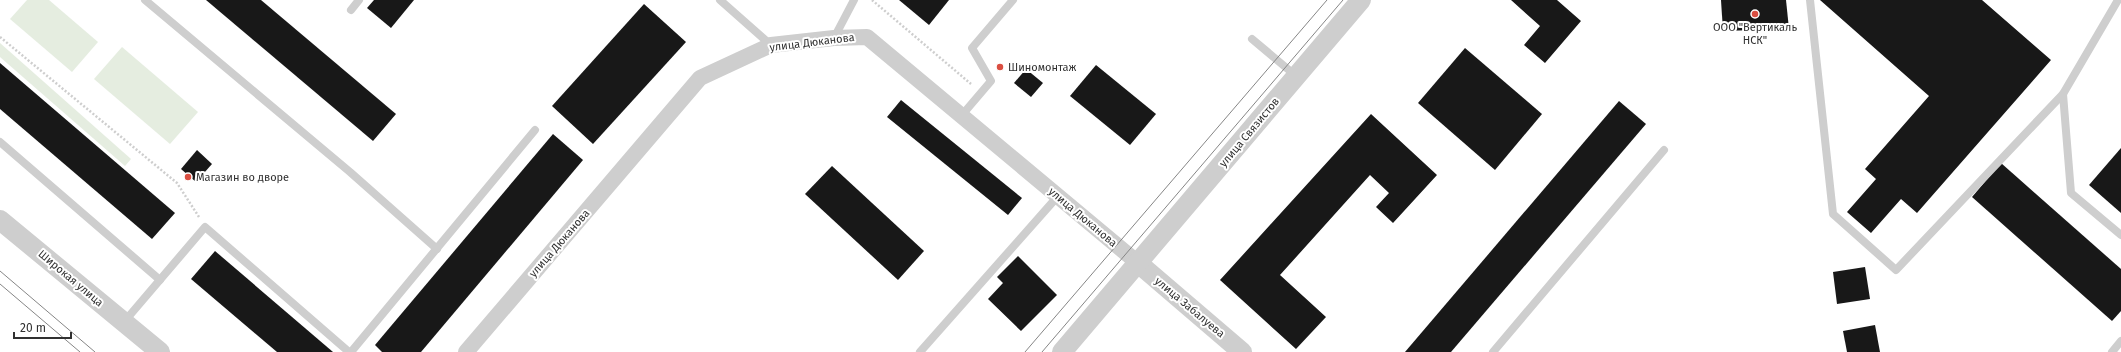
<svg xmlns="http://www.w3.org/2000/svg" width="2121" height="352" font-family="'Fira Sans',sans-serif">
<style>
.green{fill:#e5ede0}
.building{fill:#181818}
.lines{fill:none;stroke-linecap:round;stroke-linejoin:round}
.path{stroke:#cecece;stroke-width:2.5;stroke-dasharray:2 2;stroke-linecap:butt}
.service{stroke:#cecece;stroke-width:8}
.minor{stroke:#cecece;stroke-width:16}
.tertiary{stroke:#cecece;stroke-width:20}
.tram{stroke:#868686;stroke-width:1}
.poi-dot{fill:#da4e41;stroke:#fff;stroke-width:1.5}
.labels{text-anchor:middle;stroke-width:4;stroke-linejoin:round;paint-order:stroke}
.poi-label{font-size:11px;fill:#313131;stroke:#fff;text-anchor:start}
.street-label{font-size:11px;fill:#313131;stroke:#fff}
</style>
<rect width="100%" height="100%" fill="#fff"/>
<g class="green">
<polygon points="27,0 49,0 98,42 72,72 10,19"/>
<polygon points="0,43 131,159 125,166 0,57"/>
<polygon points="122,47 198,112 170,144 94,79"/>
</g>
<g class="building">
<polygon points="206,0 261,0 396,114 373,141"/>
<polygon points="374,0 414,0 391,28 367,8"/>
<polygon points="899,0 949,0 929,25"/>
<polygon points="1511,0 1557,0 1581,21 1545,63 1524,45 1540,26"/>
<polygon points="1721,0 1786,0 1789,29 1723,31"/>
<polygon points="1820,0 1982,0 2051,60 1917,213 1901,199 1871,233 1847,212 1876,179 1865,169 1929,96"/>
<polygon points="644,4 686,42 593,144 552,106"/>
<polygon points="1465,48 1542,114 1495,170 1418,103"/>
<polygon points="0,63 175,213 152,239 0,109"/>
<polygon points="1096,65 1156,114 1130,145 1070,96"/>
<polygon points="1026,69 1043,83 1031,97 1014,83"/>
<polygon points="901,100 1022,198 1008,215 887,117"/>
<polygon points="1619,101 1646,124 1451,352 1405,352"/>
<polygon points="1371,114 1437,175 1393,223 1376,207 1389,193 1370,175 1280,275 1326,317 1296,349 1220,280"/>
<polygon points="553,134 583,160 421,352 382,352 375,345"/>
<polygon points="2121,148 2121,213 2089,185"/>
<polygon points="197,150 212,164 196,182 181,169"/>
<polygon points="2001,163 2121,269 2121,311 2112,321 1972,197"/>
<polygon points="832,166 924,251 898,280 805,194"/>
<polygon points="215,251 333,352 277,352 191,279"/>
<polygon points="1018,256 1057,295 1021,331 988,299 1003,283 997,277"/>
<polygon points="1865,267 1870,299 1837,304 1833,272"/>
<polygon points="1875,325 1880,352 1847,352 1843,331"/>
</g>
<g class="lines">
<g class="path">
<polyline points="872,0 971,84"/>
<polyline points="0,37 177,183 199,217"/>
</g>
<g class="service">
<polyline points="145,0 350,172 437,249"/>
<polyline points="720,0 771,45"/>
<polyline points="1810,0 1833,214 1896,270 2063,94"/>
<polyline points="2118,0 2063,94 2071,193 2121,235"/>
<polyline points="351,10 359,0"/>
<polyline points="834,38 854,0"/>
<polyline points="1252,39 1296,76"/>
<polyline points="962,115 991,81 972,48 1013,0"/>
<polyline points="0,142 160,280"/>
<polyline points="124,322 205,227 349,352"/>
<polyline points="351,352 535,130"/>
<polyline points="920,352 1058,196"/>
<polyline points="1493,352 1664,150"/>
<polyline points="2112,352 2121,341"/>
</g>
<polyline class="minor" points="466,352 700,78 771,45 834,38 867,37 1138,263"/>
<g class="tertiary">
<polyline points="0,220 160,352"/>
<polyline points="1138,263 1242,352"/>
<polyline points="1062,352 1361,0"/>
</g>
<g class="tram">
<polyline points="0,271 95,352"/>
<polyline points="0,284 80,352"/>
<polyline points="1025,352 1327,0"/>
<polyline points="1042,352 1343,0"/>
</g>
</g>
<g class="poi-dot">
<circle cx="1755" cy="14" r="4"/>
<circle cx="1000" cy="67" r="4"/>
<circle cx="188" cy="177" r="4"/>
</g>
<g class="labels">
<g class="poi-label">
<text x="1755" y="31" text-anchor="middle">ООО "Вертикаль<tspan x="1755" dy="13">НСК"</tspan></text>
<text x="1008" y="71">Шиномонтаж</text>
<text x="196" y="181">Магазин во дворе</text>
</g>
<g class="street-label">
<text transform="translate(812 42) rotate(-7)" y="4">улица Дюканова</text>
<text transform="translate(1249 132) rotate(-50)" y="4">улица Связистов</text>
<text transform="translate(1083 217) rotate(40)" y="4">улица Дюканова</text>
<text transform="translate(559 243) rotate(-49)" y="4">улица Дюканова</text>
<text transform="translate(71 278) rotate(40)" y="4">Широкая улица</text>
<text transform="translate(1190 307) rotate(40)" y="4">улица Забалуева</text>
</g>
</g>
<path d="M14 332v6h57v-6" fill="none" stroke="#313131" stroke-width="2"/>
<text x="20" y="332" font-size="12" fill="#313131" stroke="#ffffff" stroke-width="3" paint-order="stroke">20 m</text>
</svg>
